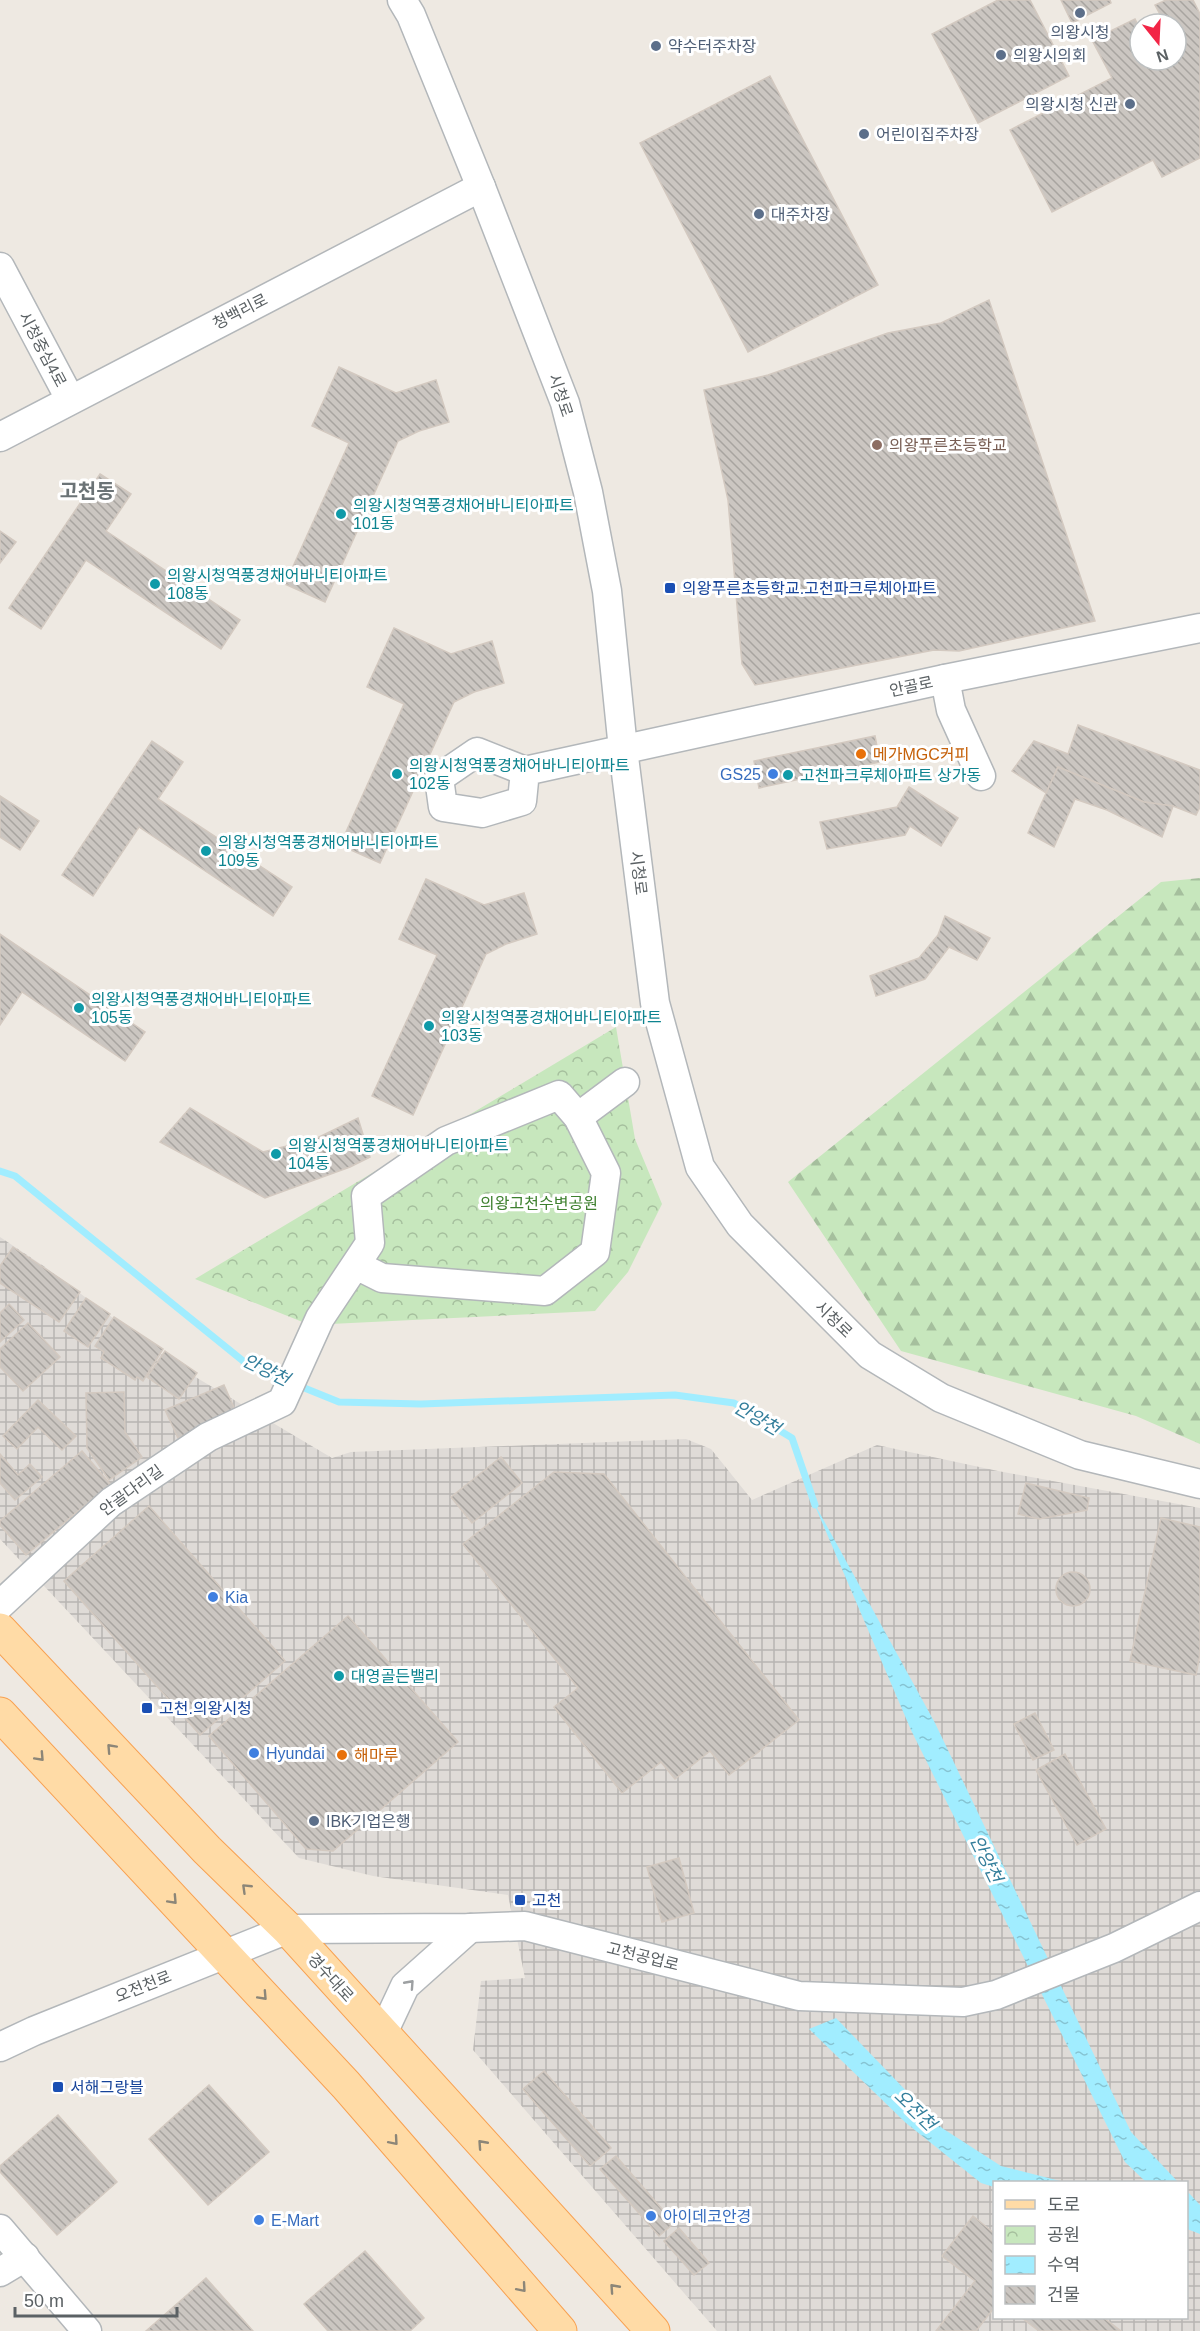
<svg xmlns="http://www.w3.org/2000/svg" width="1200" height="2331" font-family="Helvetica,'Noto Sans KR',sans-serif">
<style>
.industrial{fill:url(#industrial-grid);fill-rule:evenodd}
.forest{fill:url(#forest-firs)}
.park{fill:url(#park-crowns)}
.water{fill:url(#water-ripples)}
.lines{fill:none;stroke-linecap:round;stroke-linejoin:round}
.stream{stroke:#a1edff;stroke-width:7}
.building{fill:url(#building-back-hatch);stroke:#d3c9c0;stroke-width:1.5}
.minor-casing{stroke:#b3b7ba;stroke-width:31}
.major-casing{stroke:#f8a151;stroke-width:35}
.minor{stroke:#fff;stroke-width:28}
.major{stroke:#ffdba6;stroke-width:33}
.oneway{stroke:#8c8678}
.oneway2{stroke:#9da0a2}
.service-dot{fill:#5c6f8a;stroke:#fff;stroke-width:2}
.education-dot{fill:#8d6e63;stroke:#fff;stroke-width:2}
.culture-dot{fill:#0f9aa8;stroke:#fff;stroke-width:2}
.transit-dot{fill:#1a4fb4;stroke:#fff;stroke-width:2}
.food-dot{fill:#e8710a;stroke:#fff;stroke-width:2}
.shop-dot{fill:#3f7fe0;stroke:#fff;stroke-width:2}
.labels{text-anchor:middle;stroke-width:6;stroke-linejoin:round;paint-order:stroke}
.service-label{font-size:16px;fill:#4e5e75;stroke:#fff;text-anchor:start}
.street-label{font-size:16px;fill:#5b6164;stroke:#fff}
.education-label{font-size:16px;fill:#785e54;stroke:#fff;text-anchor:start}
.culture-label{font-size:16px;fill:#0d838f;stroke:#fff;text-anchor:start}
.transit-label{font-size:16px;fill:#164399;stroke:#fff;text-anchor:start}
.food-label{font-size:16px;fill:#c56008;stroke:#fff;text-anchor:start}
.shop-label{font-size:16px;fill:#366cbe;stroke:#fff;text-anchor:start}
.park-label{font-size:16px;fill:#3e802f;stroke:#fff}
.water-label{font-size:18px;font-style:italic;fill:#337e9b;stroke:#fff}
.quarter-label{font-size:20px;font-weight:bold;fill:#6b7376;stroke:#fff}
</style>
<defs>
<pattern id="industrial-grid" width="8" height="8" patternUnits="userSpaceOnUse" patternTransform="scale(1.5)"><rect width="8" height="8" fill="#dfdbd7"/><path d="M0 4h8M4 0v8" fill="none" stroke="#b8b5b2"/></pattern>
<pattern id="forest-firs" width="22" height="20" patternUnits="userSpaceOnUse" patternTransform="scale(1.5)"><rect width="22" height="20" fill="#c7e7bd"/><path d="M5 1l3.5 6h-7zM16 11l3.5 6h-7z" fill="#a5bf9d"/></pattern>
<pattern id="park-crowns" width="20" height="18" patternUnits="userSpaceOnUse" patternTransform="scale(1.5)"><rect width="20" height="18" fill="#c7e7bd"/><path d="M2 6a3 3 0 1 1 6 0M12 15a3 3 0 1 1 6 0" fill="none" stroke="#a5bf9d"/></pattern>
<pattern id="water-ripples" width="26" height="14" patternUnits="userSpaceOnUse" patternTransform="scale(1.5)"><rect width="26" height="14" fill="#a1edff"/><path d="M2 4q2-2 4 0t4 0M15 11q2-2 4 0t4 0" fill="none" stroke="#86c3d2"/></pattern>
<pattern id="building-back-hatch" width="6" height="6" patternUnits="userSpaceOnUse" patternTransform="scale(1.5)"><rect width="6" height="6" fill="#cbc6c1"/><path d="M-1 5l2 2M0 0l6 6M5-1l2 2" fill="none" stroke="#a8a4a0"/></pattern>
</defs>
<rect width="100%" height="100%" fill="#eee9e2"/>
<path class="industrial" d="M0,1237L45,1267L177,1366L332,1458L351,1452L686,1439L711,1449L752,1500L877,1445L998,1471L1200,1508V2331H717L473,2050L481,1981L525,1978L508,1895L373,1876L299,1858L0,1539ZM994,2182H1186V2318H994Z"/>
<polygon class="forest" points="1200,878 1200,1444 1136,1416 901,1351 788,1182 1161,882"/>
<polygon class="park" points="616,1027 635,1139 662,1204 628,1272 595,1311 310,1325 195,1279"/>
<g class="water">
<polygon points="812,1499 935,1723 1131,2132 1178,2182 1146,2182 1125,2162 911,1730"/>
<polygon points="836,2018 942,2128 1001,2166 1064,2182 994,2182 994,2187 981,2183 906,2123 809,2029"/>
<polygon points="1187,2191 1200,2205 1200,2234 1187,2229"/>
</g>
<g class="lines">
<g class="stream">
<polyline points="0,1171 15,1176 248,1365 284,1380"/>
<polyline points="297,1385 339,1402 421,1404 675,1395 734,1403 792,1438 815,1505"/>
</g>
</g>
<g class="building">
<polygon points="998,0 1030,0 1069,76 978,123 932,34"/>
<polygon points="1061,0 1110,0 1111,3 1072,23"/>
<polygon points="1166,0 1193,0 1200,14 1200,158 1162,177 1153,160 1052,212 1010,130 1112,78 1092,40 1135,19 1140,29 1140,60 1176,60 1176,24 1150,24 1162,18 1155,5"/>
<polygon points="770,76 878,285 748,352 640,143"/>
<polygon points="989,300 1095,621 959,651 934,650 755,685 742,664 728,500 704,390 768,375 888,333 941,323"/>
<polygon points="339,367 396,393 436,380 449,422 419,431 398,441 325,602 285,584 349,443 312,426"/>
<polygon points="100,474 131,494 106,531 240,620 221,649 86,560 41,629 9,608"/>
<polygon points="0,531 16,542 0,563"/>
<polygon points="394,628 451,654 492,641 504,683 474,692 454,702 380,863 340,845 404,704 367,687"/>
<polygon points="1078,725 1200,770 1200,807 1196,815 1173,806 1144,802 1058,767 1046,793 1012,771 1034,741 1068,754"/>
<polygon points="875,736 880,762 759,788 754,761"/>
<polygon points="152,741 183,762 158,799 292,887 273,916 139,827 93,896 62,875"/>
<polygon points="1058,767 1144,802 1173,806 1162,837 1107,810 1075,799 1054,847 1028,833"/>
<polygon points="909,787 958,818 941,846 910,826 905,835 827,849 820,822 897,807"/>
<polygon points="0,796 39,821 20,850 0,837"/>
<polygon points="426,879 484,905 524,893 537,934 506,944 486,954 413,1115 372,1096 437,955 399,939"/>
<polygon points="945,916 990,938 977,960 949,947 925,979 876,996 870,976 919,958 938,935"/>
<polygon points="0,934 145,1032 125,1061 22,992 0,1025"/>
<polygon points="190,1108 263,1152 315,1139 358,1118 370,1157 350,1167 265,1198 160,1142"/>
<polygon points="13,1247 80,1292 59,1322 0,1283 0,1266"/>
<polygon points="86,1298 110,1314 88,1347 64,1331"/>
<polygon points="9,1304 24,1320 0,1342 0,1313"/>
<polygon points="114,1317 163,1349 143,1381 137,1377 135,1380 101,1358 104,1352 95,1346"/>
<polygon points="28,1323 60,1357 23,1391 0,1367 0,1349"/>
<polygon points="165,1351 197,1373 179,1399 147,1377"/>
<polygon points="224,1385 236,1412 178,1438 165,1410"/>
<polygon points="124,1392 125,1432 142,1457 109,1480 87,1448 86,1393"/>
<polygon points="38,1400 76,1436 62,1450 38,1427 17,1449 3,1436"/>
<polygon points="82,1451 110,1484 26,1555 0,1525 0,1521"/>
<polygon points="0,1454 18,1475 30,1464 42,1477 15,1500 0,1483"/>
<polygon points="501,1457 522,1483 472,1523 451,1497"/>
<polygon points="554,1472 604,1474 799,1720 729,1775 710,1751 675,1779 661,1762 622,1793 554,1707 578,1688 463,1544"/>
<polygon points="1026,1483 1089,1498 1087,1510 1039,1519 1018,1514"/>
<polygon points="149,1506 285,1661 200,1735 64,1581"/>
<polygon points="1161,1518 1200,1527 1200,1654 1196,1675 1130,1661"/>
<circle cx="1073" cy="1589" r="17"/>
<polygon points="348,1616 458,1742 333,1851 306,1849 209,1736"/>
<polygon points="1035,1713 1054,1750 1033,1760 1014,1724"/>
<polygon points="1065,1754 1106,1829 1077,1845 1036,1770"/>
<polygon points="679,1858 694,1913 662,1922 647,1867"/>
<polygon points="544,2071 611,2148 590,2166 523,2089"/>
<polygon points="209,2085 269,2152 208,2205 149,2139"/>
<polygon points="58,2115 117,2182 57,2235 0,2172 0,2166"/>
<polygon points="616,2156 674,2223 659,2236 600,2169"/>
<polygon points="973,2216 994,2233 994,2308 976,2331 936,2331 975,2281 942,2256"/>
<polygon points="679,2228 709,2263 694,2275 664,2241"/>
<polygon points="365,2251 424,2318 410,2331 328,2331 304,2304"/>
<polygon points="206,2278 253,2331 146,2331 187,2295"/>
<polygon points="1022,2318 1104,2318 1121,2331 1039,2331"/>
</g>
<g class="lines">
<defs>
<g id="minor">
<polyline points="402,0 411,15 481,187 565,403 588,492 607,591 623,749 655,1003 700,1167 740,1225 870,1355 941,1398 1080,1455 1200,1484"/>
<polyline points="0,267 70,399"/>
<polyline points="0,437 481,187"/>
<polyline points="945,679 951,710 981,776"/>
<polyline points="525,771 522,801 482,813 443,807 439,778 477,752 525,771 945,679 1200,628"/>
<polyline points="578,1117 625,1082"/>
<polyline points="0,1605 111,1502 208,1437 282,1402 320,1318 370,1243 366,1196 446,1141 559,1095 578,1117 606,1173 595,1252 545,1291 382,1278 356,1265"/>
<polyline points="382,2035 405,1986 470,1928"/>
<polyline points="0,2047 34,2031 288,1929 470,1928 525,1926 799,1996 963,2002 996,1995 1114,1948 1200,1906"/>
<polyline points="0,2229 87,2331"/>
<polyline points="0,2272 25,2257"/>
</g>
<g id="major">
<polyline points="0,1630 207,1850 288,1929 653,2331"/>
<polyline points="0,1714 346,2085 560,2331"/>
</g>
</defs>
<use href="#minor" class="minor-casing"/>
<use href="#major" class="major-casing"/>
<use href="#minor" class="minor"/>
<use href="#major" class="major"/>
</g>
<defs><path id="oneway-chevron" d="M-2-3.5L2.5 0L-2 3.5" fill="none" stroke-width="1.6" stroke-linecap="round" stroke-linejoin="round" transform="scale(1.5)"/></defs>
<g class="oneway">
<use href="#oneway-chevron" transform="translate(111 1748) rotate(-133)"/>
<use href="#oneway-chevron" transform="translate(40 1757) rotate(47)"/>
<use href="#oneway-chevron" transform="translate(246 1888) rotate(-136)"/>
<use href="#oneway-chevron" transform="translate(173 1900) rotate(47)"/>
<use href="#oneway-chevron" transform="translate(263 1996) rotate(47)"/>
<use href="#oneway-chevron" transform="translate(394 2141) rotate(49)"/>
<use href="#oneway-chevron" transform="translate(482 2144) rotate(-132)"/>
<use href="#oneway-chevron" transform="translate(522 2288) rotate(49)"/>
<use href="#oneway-chevron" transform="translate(614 2288) rotate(-132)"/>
</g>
<use class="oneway2" href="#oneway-chevron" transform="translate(410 1984) rotate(-48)"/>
<g class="service-dot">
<circle cx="1080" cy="13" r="6"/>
<circle cx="656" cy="46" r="6"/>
<circle cx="1001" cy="55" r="6"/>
<circle cx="1130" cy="104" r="6"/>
<circle cx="864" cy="134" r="6"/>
<circle cx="759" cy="214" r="6"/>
<circle cx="314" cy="1821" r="6"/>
</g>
<circle class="education-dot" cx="877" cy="445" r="6"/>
<g class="culture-dot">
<circle cx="341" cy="514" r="6"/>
<circle cx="155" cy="584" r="6"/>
<circle cx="397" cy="774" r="6"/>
<circle cx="788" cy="775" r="6"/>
<circle cx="206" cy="851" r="6"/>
<circle cx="79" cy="1008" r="6"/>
<circle cx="429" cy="1026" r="6"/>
<circle cx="276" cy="1154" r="6"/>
<circle cx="339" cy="1676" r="6"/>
</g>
<g class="transit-dot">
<rect x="664" y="582" width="12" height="12" rx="3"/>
<rect x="141" y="1702" width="12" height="12" rx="3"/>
<rect x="514" y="1894" width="12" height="12" rx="3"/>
<rect x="52" y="2081" width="12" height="12" rx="3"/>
</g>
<g class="food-dot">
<circle cx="861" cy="754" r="6"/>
<circle cx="342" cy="1755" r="6"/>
</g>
<g class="shop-dot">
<circle cx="773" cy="774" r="6"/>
<circle cx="213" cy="1597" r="6"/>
<circle cx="254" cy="1753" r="6"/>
<circle cx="651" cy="2216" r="6"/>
<circle cx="259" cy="2220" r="6"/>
</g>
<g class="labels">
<g class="service-label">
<text x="1080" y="38" text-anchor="middle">의왕시청</text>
<text x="668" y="52">약수터주차장</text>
<text x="1013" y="61">의왕시의회</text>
<text x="1118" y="110" text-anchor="end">의왕시청 신관</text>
<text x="876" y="140">어린이집주차장</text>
<text x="771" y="220">대주차장</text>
<text x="326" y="1827">IBK기업은행</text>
</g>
<g class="street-label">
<text transform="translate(240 311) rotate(-27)" y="6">청백리로</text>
<text transform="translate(43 349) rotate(62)" y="6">시청중심4로</text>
<text transform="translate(561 395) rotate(71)" y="6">시청로</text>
<text transform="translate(911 686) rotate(-12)" y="6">안골로</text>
<text transform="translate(639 873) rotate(83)" y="6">시청로</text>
<text transform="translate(834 1319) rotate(44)" y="6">시청로</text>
<text transform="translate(131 1490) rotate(-36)" y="6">안골다리길</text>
<text transform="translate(643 1956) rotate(14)" y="6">고천공업로</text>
<text transform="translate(331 1977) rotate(48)" y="6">경수대로</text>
<text transform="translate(143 1986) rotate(-22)" y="6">오전천로</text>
</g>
<g class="education-label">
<text x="889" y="451">의왕푸른초등학교</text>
</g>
<g class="culture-label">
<text x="353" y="511">의왕시청역풍경채어바니티아파트<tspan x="353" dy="18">101동</tspan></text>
<text x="167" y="581">의왕시청역풍경채어바니티아파트<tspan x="167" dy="18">108동</tspan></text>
<text x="409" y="771">의왕시청역풍경채어바니티아파트<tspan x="409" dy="18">102동</tspan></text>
<text x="800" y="781">고천파크루체아파트 상가동</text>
<text x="218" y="848">의왕시청역풍경채어바니티아파트<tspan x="218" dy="18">109동</tspan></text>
<text x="91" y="1005">의왕시청역풍경채어바니티아파트<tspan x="91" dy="18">105동</tspan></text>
<text x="441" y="1023">의왕시청역풍경채어바니티아파트<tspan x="441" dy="18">103동</tspan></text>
<text x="288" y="1151">의왕시청역풍경채어바니티아파트<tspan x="288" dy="18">104동</tspan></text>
<text x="351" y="1682">대영골든밸리</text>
</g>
<g class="transit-label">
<text x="682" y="594">의왕푸른초등학교.고천파크루체아파트</text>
<text x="159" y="1714">고천.의왕시청</text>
<text x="532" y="1906">고천</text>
<text x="70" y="2093">서해그랑블</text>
</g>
<g class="food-label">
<text x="873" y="760">메가MGC커피</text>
<text x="354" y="1761">해마루</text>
</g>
<g class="shop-label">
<text x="761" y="780" text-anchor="end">GS25</text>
<text x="225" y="1603">Kia</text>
<text x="266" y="1759">Hyundai</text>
<text x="663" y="2222">아이데코안경</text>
<text x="271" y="2226">E-Mart</text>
</g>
<g class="park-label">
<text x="539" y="1209">의왕고천수변공원</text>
</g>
<g class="water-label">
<text transform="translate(266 1370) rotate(26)" y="6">안양천</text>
<text transform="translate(757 1418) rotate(30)" y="6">안양천</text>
<text transform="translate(986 1859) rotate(64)" y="6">안양천</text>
<text transform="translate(915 2110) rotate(44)" y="6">오전천</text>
</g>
<g class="quarter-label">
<text x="87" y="498">고천동</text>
</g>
</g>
<rect x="993" y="2181" width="195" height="138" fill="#ffffff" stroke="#bdc0c1" stroke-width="1.5"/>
<rect x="1005" y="2200" width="30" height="9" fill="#ffdba6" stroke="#bdc0c1" stroke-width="1.5"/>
<text x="1047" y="2211" font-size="18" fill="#5b6164">도로</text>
<rect x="1005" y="2226" width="30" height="18" fill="url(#park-crowns)" stroke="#bdc0c1" stroke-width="1.5"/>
<text x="1047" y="2241" font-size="18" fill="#5b6164">공원</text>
<rect x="1005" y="2256" width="30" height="18" fill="url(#water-ripples)" stroke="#bdc0c1" stroke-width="1.5"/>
<text x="1047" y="2271" font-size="18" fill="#5b6164">수역</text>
<rect x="1005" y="2286" width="30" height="18" fill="url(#building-back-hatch)" stroke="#bdc0c1" stroke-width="1.5"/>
<text x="1047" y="2301" font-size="18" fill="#5b6164">건물</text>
<g transform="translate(1158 42) rotate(162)"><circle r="28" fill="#ffffff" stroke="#bdc0c1" stroke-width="1.5"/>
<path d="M0-4.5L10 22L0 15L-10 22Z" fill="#f22546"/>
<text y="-9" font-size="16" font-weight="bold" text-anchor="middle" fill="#5b6164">N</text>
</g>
<path d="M15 2307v9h162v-9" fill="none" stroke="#5b6164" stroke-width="3"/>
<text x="24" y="2307" font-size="18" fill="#5b6164" stroke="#ffffff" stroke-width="4.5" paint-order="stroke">50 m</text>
</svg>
